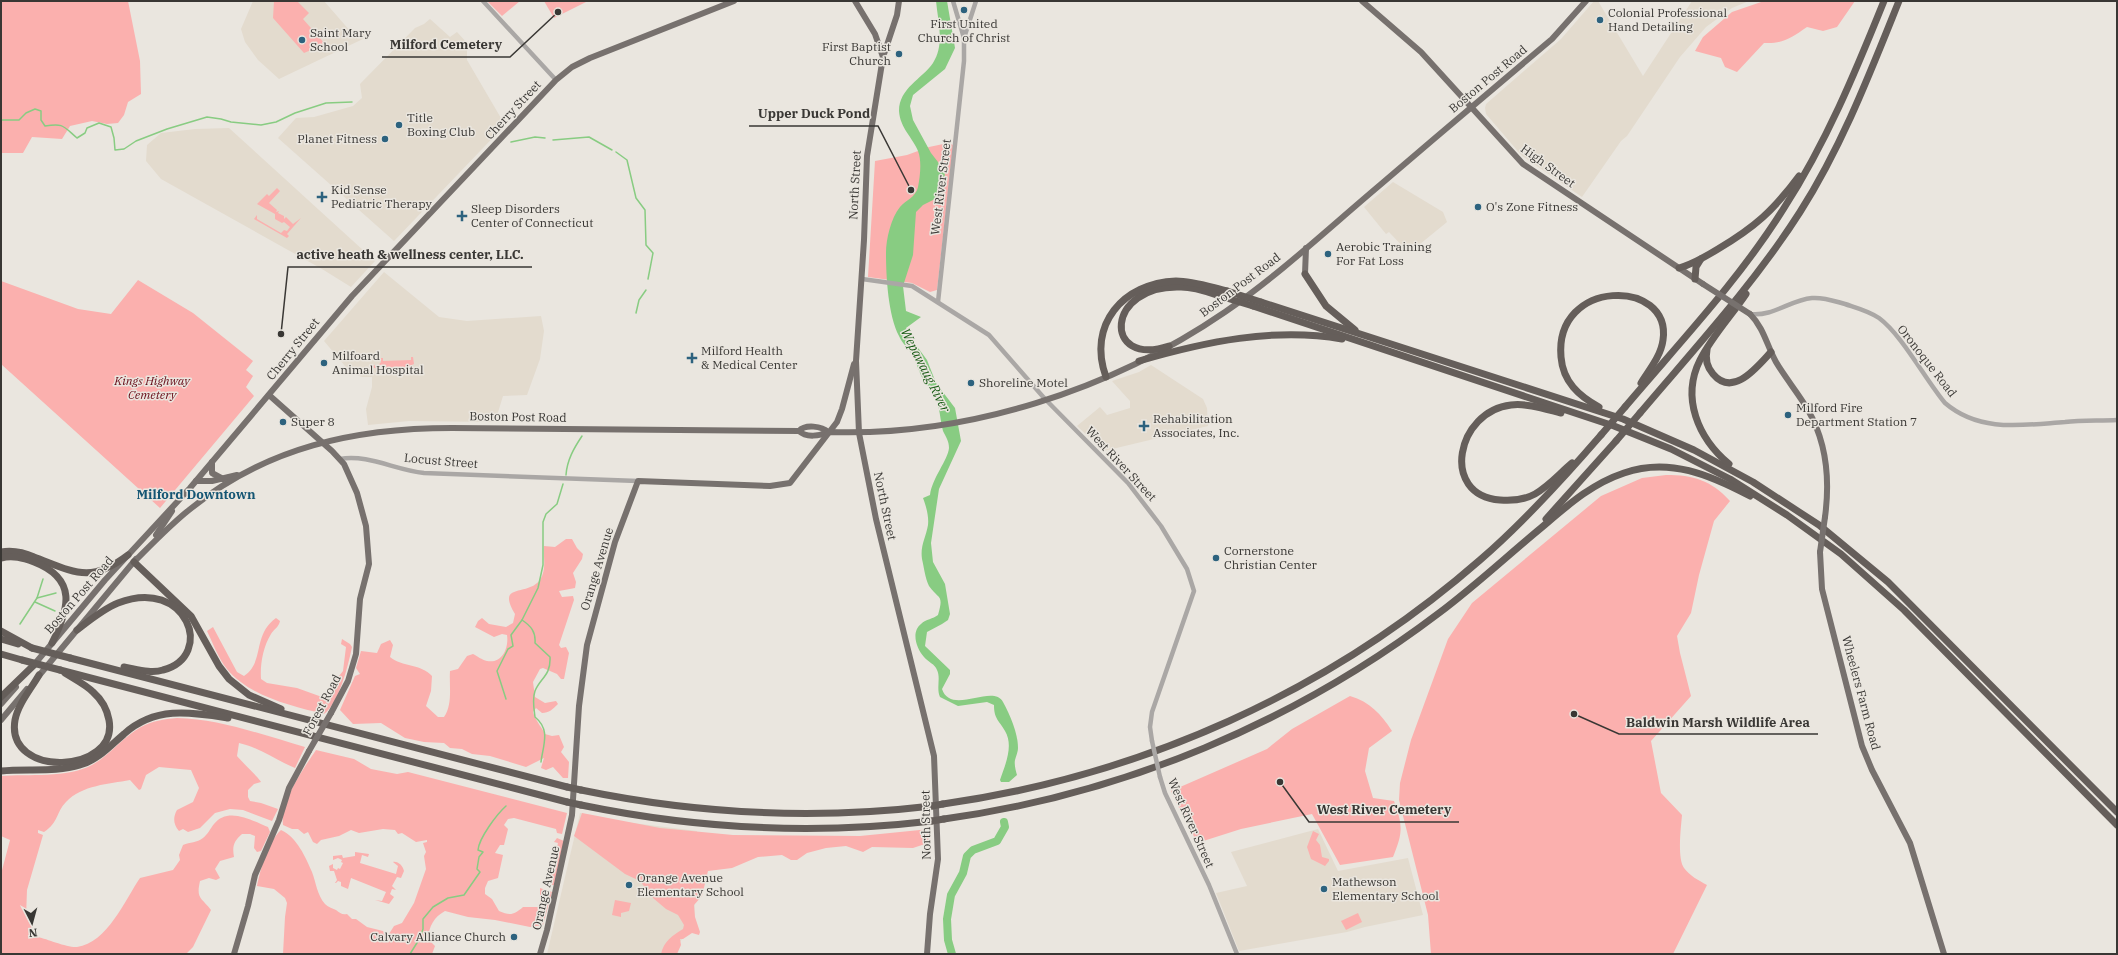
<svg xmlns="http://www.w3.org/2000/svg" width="2118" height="955" font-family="'IBM Plex Serif',serif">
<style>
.built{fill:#e3dbce}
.green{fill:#fbb0ae}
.water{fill:#88cc82}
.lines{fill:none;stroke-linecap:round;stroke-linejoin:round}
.stream{stroke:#88cc82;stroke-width:1.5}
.river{stroke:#88cc82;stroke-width:8}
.minor{stroke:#aaa7a5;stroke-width:4.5}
.major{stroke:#77716e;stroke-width:6}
.highway{stroke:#655e5a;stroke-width:7}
.minor-bridge{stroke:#aaa7a5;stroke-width:4.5}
.major-bridge{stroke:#77716e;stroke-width:6}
.highway-bridge{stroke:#655e5a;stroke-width:7}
.poi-dot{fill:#2d627e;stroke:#eae6df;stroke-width:1.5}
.labels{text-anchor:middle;stroke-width:3;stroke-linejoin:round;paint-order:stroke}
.poi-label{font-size:12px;fill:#393734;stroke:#eae6df;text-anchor:start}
.street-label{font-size:12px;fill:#393734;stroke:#eae6df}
.park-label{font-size:12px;font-style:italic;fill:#680d19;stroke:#eae6df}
.water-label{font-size:13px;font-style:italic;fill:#195c15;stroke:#eae6df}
.neighbourhood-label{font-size:13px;font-weight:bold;fill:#145573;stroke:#eae6df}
.leader{fill:none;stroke:#393734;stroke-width:1.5}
.callout-dot{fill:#393734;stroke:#eae6df;stroke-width:1.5}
.callout-label{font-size:13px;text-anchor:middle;font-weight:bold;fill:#393734;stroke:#eae6df;stroke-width:3;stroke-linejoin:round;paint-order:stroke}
</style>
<rect width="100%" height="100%" fill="#eae6df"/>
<g class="built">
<polygon points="253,1 324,1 351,32 363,30 365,38 279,79 258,60 245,42 241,29"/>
<polygon points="1594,1 1598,1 1643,76 1692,1 1749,1 1732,8 1706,27 1680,57 1627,136 1621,141 1582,197 1522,156 1486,114 1485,108 1486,104 1561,39"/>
<polygon points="430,19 450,37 457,32 467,43 467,60 505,125 394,241 278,138 296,118 314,117 353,106 362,98 360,84 415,28 424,24"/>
<polygon points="229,128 375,261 351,287 322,269 161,179 146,161 147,145 161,133 195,129"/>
<polygon points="1393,182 1443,212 1447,222 1409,253 1389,232 1386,234 1364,207"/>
<polygon points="384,272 439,317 467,321 541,316 544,331 540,359 527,395 503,396 495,422 409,421 368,425 366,409 372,387 372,377 362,377 350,372 324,341"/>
<polygon points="1151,365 1203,399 1207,408 1208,426 1104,451 1077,426 1100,407 1107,415 1130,408 1130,401 1112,381 1139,372"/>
<polygon points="580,813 625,822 697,831 694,923 671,954 547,954"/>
<polygon points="1318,829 1338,871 1408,858 1423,915 1365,927 1347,932 1239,951 1216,893 1247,886 1231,852"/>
</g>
<g class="green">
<polygon points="1,1 128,1 140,61 141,94 128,102 124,115 118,123 107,124 92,121 70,126 62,139 32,137 23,153 1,153"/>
<polygon points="274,1 297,1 309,13 303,19 325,44 304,53 273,18"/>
<polygon points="487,1 520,1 502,16"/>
<polygon points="544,1 588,1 554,18"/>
<path d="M1764,1H1855L1837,27L1823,31L1807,27C1791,38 1783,44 1764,43L1737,72L1725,67L1721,58L1695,51L1703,37L1732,12Z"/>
<polygon points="948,143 953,145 953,147 937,290 930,292 912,283 868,277 875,161 907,155 929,147"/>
<polygon points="277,188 280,191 269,203 277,210 276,212 279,211 278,213 284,216 284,219 286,217 293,224 301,218 287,234 289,236 287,238 254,219 257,215 257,219 281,233 284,230 287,231 290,227 284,222 282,223 275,219 275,214 257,204 267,194 269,196"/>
<polygon points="138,280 193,313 253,361 246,370 253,376 246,387 254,396 160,508 1,364 1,281 78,309 111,314"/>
<polygon points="411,357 413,357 414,364 407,367 374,368 373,366 374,365 377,367 381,362 380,358 383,358 383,361 411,360"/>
<path d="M1666,475C1693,475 1711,480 1730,501L1714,521L1699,575L1691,613L1677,636L1680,653L1691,696L1651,741L1661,793L1682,815C1681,827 1677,858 1684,868C1690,876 1698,880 1707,885L1673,954H1431L1428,915L1399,800L1400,783L1411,740L1448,639L1472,603L1601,496L1642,478Z"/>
<path d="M566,539H572L577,548L583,554L582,559L573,573L576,582L575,588L559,591L562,597L573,596L574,600L559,645L561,648L566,647L569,653L564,679H561L557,674L543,668L540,669L533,682L535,697L545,703L556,701L558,704C553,709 549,713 542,713L536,708L533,712C535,720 541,726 545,734L552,736L559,735L564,747L561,752L569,762L568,778H563L553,767L546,770L541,768L544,758L526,767L490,756L472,754L462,749L450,748L444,743L424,742L405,738L381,723L353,724L340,710L355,676L360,674L356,668L361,651L377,653L381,644L390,640L393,645L390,657C402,667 422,664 432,676L431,691L426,706L438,717H444C453,704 449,686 450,671L458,669L467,656L473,654C477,656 482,660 487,661C502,664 509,648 507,635L502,634L494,637L475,627L478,621L482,618L489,624L506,627L513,623L515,614C496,582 527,597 540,580C547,569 543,557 544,546L555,547Z"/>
<path d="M276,618L280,621C279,627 274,629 271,634C263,647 260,664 261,679L267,683L297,688L322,697L331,695L332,685L343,671L346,647L341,644L342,639L350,644L352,647C348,666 339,703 324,714C291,706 249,696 227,669C218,658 213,643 207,631L213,627L237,672L244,676C265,662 252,635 276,618Z"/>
<path d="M1350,696C1370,702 1381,714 1392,731L1369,748L1365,771L1373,798L1394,801C1403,825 1403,833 1393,857L1340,865L1312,814L1241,829L1197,843L1190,828L1193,824L1189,816H1183L1171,791L1267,749L1292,729Z"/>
<path d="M177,718C220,719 263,735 305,747L295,768C275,760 261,748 239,743L237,756C241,761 260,779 261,782L254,784L248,790V797L250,801L261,803L278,809L272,821L243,810L230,809L215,813L200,828L188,832L183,829L179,831C173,824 173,817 177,810L193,802L199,788L191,770L159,767L146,775L141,789L139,790L130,780C109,784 82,785 66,802C56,812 59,822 44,832L38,830V833L43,835L27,890L26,917L38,937C47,939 68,948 77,947C107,943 125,900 140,878L173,870L180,860L179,855L183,845C190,842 197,843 203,838C208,834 210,829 214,824C228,806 253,821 268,827L270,832L261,851L257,852L254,848L255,836L250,834H242C234,841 232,846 234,857L220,861L215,869L220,878L216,880L209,878L200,881C196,899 201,897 211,910L193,947L186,954H1V874L10,840L1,836V776C28,774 68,778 92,765C110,755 123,737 141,727C152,721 164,719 177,718Z"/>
<path d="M316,750L354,759L371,769L397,774L408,772L567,813L562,834L557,833L556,829L514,818L508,819L504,825L508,829L504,845H500L495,853L503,855L498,878L488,881L485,888V894L492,899L499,911C510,916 514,915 523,907H538L540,905V888L552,892L543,925L530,927L495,920L468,917L445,911C434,917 429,926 428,939L435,946L432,954H283L285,917L287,903L285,898L274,889L257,886C261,868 267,843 281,830C297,837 306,858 312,872C316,882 317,895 325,904C328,907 332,908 336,910C340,913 342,915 347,914L352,919H356L367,927L383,931L385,934H389L394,926L402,923L414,903L426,869L424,856L426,852L423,843L427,842V840L416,842L402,833L398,834L395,830L383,829L359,833L351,830L339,836L321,840L317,844L313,842L308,832L304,834L298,829H292L283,825C280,801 304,768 316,750Z"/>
<path d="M582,813L660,828L733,835L860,836L930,829L928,843L913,848L872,847L863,852L846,846L826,848L807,853L797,860H791L782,855L758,857L732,868L708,871L702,896L694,905L695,917L700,932L699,935L692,933L683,939H680L681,945L677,954H661C664,941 672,936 683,929L684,925L678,915L666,909L653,898L640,881L625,874L574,836Z"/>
<polygon points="1313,831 1319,834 1316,840 1320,845 1322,857 1329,859 1329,861 1325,866 1311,859 1307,847"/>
<polygon points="557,838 564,841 554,885 548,885 546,882 549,882 558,843 554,842"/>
<path d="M355,852L369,854L368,857L362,855L360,863L396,874L398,866L393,862C398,861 403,866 404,871L401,878L397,877L392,886L396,890L392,889L390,894L394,897L389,904L375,900L382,901L386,892L351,878L348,889L341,886V882L338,881L336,883H335L337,880L334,871H330L329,866L333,864V868L337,870L338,868L340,869L343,863L341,862L342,860L338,858L333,860V856L342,855L343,858L355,856Z"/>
<polygon points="615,900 631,903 629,911 621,913 621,917 612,915"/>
<polygon points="1358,913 1362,922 1346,930 1341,921"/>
</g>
<path class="water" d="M936,1H947L955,48L945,69L913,95L910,106L913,120L931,153L945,171L944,189L941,196L923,205L916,212L913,255L903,286L906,311L921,317L906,328L910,337L927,360L936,383L955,408L961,441L939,489L931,543L933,562L945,584L950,614L948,620L942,624L927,632L925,646L950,670V674L942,689C951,716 993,683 1003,702C1010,715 1018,733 1018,748C1018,752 1016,756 1015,760C1014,765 1016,771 1017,775L1009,782H1001L1000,780C1005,765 1014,746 1005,731C999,720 994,719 994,705L987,702L958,706L940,697C936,688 941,678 937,670C935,664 928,662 924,657C916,648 911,632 921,624C926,619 933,619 938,615C944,594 939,600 929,586C925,578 924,567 922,559C920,546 926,537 928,525C929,516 926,506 923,498L930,495C932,478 948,460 949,448C949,441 946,437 943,431C940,420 940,407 935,396C932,390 928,386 924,381C919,373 917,362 911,353C908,348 902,343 899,336C888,315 886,276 886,253C886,239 891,218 900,207C906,200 916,197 918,187C920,177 922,161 918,151C913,138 900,128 899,111C899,88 922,79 933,63C945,44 938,22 936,1Z"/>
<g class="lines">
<g class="stream">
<path d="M1,120H19L26,113L35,109L41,111V120L45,126C64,123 63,126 77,138L85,133L87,128L99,123L111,127L114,138L115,150L124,149L136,141L167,129L207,117L221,119L231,122L261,125L276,122L295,113L326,103L352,102"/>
<polyline points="553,140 589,137 612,150"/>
<polyline points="511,142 535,137 545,138"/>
<polyline points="616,152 627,160 636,198 645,210 646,245 653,253 648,279"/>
<polyline points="636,313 639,300 646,290"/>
<path d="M566,475C567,460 574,448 582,436"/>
<polyline points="37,598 56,593"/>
<polyline points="35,602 55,611"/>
<polyline points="20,624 37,598 43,579"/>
<polyline points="506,699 497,671 508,649 513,646 511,635 522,620"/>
<path d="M541,762C543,745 551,730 535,717C534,709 532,699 535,691C540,678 551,676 550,657L535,643C536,632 531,626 522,620L538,588L543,565V522L546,514L557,504L563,484"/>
<path d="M410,954L420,938L423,929V919L433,907L448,898L464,895L480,872L477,869L479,857L483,852L478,850C479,838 497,814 506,806"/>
</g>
<polyline class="river" points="952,954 948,940 947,919 951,895 963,873 967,856 973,850 997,841 1005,827 1004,822"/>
<g class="minor">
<polyline points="483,1 556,80"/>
<polyline points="964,38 976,1"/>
<polyline points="862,279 912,286 989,335 1045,399 1128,483 1161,526 1187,569 1194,591 1152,712 1150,727 1152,741"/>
<polyline points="938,302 964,61 964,38 953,1"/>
<path d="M1750,314C1773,317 1790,300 1812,298C1824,297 1834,301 1845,304C1857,308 1869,311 1879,318C1902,335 1925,379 1945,403C1980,433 2023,425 2065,422C2082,420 2100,421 2117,420"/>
<path d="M340,459C368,454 395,470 424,473L638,481"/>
<polyline points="1160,777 1165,793 1209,885 1237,954"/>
</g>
<g class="major">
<polyline points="855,1 875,34 883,57"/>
<polyline points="899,1 897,15 883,57 867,156 864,240 856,361 859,433 876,519 934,756 938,859 930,914 927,954"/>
<polyline points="1362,1 1421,52 1523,164 1703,284"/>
<polyline points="1305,274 1306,248"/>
<path d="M1750,314C1764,328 1767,346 1776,362C1786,379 1799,394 1808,410C1827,443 1830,480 1825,517"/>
<polyline points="269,395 332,451 344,464 357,493 366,526 369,564 360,599 356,654 348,681 331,713"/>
<path d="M799,431C805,424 822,426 828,432"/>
<polyline points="212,462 212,473 223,479"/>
<polyline points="196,481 212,481 237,475"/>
<polyline points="156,535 172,511"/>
<polyline points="1820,552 1822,589 1862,746 1872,770 1910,843 1944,954"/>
<path d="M134,562C152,544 169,526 189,510C266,447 355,428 452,428L799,431C806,438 820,436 828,432C967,437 1111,390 1225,312C1280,274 1329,228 1380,185C1437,136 1494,88 1552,39L1586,1"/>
<polyline points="33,666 105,580 190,488 352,296 556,80 572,67 590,58 734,1"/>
<polyline points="37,678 136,559"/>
<polyline points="1,704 16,687"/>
<polyline points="1,720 27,689"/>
<polyline points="234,954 248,906 255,875 279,820 289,788 309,751"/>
<polyline points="540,954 547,930 572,815 579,706 587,645 615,542 638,481 770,486 790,483 837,422 842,409 854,364"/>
</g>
<g class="highway">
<path d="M1679,268C1693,264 1705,257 1718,249C1755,227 1773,211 1799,176"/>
<polyline points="1305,274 1326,306 1355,330"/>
<polyline points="1695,279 1696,267 1701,259"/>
<polyline points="1261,302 1623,419 1694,450 1753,482 1819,525 1888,582 2117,812"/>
<polyline points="1253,306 1614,426 1671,449 1730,479 1787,515 1841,554 1904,610 2117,825"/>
<path d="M1169,346C1102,368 1105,284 1181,287C1195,287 1208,292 1220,296"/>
<path d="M1707,350C1705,359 1707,367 1713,374C1733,398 1757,367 1771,352"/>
<path d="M1139,361C1204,342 1274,327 1342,339"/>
<path d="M1106,377C1087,325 1123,283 1176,281C1193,281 1210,287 1227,291"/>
<path d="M1599,407C1579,396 1563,382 1561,357C1554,278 1672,278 1663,340C1661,356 1649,370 1641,383"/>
<path d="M1625,407C1680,342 1739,280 1784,208C1826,143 1855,73 1884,1"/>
<path d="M1561,413C1545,409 1527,403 1511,405C1457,411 1439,495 1500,500C1512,501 1524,500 1535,494C1549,486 1560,473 1572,463"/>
<path d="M1640,413C1696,347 1754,284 1800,212C1842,146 1870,73 1899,1"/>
<path d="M1729,464C1698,438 1681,398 1700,360C1712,336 1732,315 1746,294"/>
<polyline points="1546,519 1616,441"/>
<path d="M1,552C13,550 23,552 34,557C74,572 90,584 128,555"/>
<path d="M1,558C13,555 23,558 34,562C78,579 69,609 52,643"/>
<polyline points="134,562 191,616 219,666 229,679 249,695 281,709"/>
<path d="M77,630C90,620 103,609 118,603C187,576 216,656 163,670C151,674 136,669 124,667"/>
<polyline points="1,631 32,648"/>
<polyline points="1,639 18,644"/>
<polyline points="1,654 22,660"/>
<polyline points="70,658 567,787"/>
<polyline points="60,670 567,802"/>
<path d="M39,675C31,689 18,704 15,720C5,779 119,774 109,720C107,709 101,699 93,692C85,684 74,679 65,673"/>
<polyline points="1,697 34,665"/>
<path d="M1,771C26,768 55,773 80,765C98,760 110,746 124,734C155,706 190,712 228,718"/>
<path d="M581,790C697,814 814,820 932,806"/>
<path d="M943,804C1141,776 1329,692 1480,560C1524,522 1563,479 1601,435"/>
<path d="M581,805C697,829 814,835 932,821"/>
<path d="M944,819C1124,794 1294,723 1439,613C1475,586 1507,556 1541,528C1567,506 1591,484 1624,473C1669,457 1710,475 1750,496"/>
</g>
<polyline class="minor-bridge" points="1152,741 1160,777"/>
<g class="major-bridge">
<polyline points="1703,284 1750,314"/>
<polyline points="1820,552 1825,517"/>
<polyline points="309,751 331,713"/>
</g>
<g class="highway-bridge">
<polyline points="1227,291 1261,302"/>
<polyline points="1220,296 1253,306"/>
<polyline points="1601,435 1625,407"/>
<polyline points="1616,441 1640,413"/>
<polyline points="32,648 70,658"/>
<polyline points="22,660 60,670"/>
<polyline points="567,787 581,790"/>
<polyline points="567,802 581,805"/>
<polyline points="932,806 943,804"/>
<polyline points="932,821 944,819"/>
</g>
</g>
<g class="poi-dot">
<circle cx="964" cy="10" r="4"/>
<circle cx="1600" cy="20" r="4"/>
<circle cx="302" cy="40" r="4"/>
<circle cx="899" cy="54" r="4"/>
<circle cx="399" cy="125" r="4"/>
<circle cx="385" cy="139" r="4"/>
<path d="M320 191h4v4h4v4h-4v4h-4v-4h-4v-4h4z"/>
<circle cx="1478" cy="207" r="4"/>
<path d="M460 210h4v4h4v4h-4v4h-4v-4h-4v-4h4z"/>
<circle cx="1328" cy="254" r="4"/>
<path d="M690 352h4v4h4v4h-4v4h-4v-4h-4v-4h4z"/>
<circle cx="324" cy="363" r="4"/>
<circle cx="971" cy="383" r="4"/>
<circle cx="1788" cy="415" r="4"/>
<circle cx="283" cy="422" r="4"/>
<path d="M1142 420h4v4h4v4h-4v4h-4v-4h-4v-4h4z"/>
<circle cx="1216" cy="558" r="4"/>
<circle cx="629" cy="885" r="4"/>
<circle cx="1324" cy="889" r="4"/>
<circle cx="514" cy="937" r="4"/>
</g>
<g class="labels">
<g class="poi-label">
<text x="1608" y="17">Colonial Professional<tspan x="1608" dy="14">Hand Detailing</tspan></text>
<text x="964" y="28" text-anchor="middle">First United<tspan x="964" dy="14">Church of Christ</tspan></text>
<text x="310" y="37">Saint Mary<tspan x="310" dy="14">School</tspan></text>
<text x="891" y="51" text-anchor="end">First Baptist<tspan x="891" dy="14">Church</tspan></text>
<text x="407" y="122">Title<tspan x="407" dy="14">Boxing Club</tspan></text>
<text x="377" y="143" text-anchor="end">Planet Fitness</text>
<text x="331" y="194">Kid Sense<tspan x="331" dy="14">Pediatric Therapy</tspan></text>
<text x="1486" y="211">O's Zone Fitness</text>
<text x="471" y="213">Sleep Disorders<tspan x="471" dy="14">Center of Connecticut</tspan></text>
<text x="1336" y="251">Aerobic Training<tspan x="1336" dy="14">For Fat Loss</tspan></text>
<text x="701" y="355">Milford Health<tspan x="701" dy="14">&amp; Medical Center</tspan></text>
<text x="332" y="360">Milfoard<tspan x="332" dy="14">Animal Hospital</tspan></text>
<text x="979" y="387">Shoreline Motel</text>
<text x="1796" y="412">Milford Fire<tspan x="1796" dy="14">Department Station 7</tspan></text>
<text x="1153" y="423">Rehabilitation<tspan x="1153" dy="14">Associates, Inc.</tspan></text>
<text x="291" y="426">Super 8</text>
<text x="1224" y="555">Cornerstone<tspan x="1224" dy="14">Christian Center</tspan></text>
<text x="637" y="882">Orange Avenue<tspan x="637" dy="14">Elementary School</tspan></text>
<text x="1332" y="886">Mathewson<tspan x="1332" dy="14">Elementary School</tspan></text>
<text x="506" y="941" text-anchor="end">Calvary Alliance Church</text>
</g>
<g class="street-label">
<text transform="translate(1488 79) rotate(-40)" y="4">Boston Post Road</text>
<text transform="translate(513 110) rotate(-47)" y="4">Cherry Street</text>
<text transform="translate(1548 166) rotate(36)" y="4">High Street</text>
<text transform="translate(855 185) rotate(-87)" y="4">North Street</text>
<text transform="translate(941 187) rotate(-83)" y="4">West River Street</text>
<text transform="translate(1240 285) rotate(-37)" y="4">Boston Post Road</text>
<text transform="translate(293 349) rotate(-51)" y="4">Cherry Street</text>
<text transform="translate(1927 361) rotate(52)" y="4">Oronoque Road</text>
<text transform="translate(518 417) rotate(1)" y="4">Boston Post Road</text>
<text transform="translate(441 461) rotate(5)" y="4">Locust Street</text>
<text transform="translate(1121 464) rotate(47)" y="4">West River Street</text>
<text transform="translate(885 506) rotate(78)" y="4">North Street</text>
<text transform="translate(597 569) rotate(-73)" y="4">Orange Avenue</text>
<text transform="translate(79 595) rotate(-49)" y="4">Boston Post Road</text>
<text transform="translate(1861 693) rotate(75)" y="4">Wheelers Farm Road</text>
<text transform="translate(322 705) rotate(-62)" y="4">Forest Road</text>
<text transform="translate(1191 823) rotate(66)" y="4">West River Street</text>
<text transform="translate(926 825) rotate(-91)" y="4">North Street</text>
<text transform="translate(546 888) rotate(-77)" y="4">Orange Avenue</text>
</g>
<g class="park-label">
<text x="152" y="385">Kings Highway<tspan x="152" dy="14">Cemetery</tspan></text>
</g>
<g class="water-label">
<text transform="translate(926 370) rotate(63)" y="5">Wepawaug River</text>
</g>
<g class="neighbourhood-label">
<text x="196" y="499">Milford Downtown</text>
</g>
</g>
<path class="leader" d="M558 12L510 57H382M911 190L878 126H749M281 334L288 267H532M1574 714L1619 734H1818M1280 782L1309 822H1459"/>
<g class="callout-dot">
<circle cx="558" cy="12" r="4"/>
<circle cx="911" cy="190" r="4"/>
<circle cx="281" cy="334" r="4"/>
<circle cx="1574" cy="714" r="4"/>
<circle cx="1280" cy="782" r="4"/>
</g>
<g class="callout-label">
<text x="446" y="49">Milford Cemetery</text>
<text x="814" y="118">Upper Duck Pond</text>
<text x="410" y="259">active heath &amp; wellness center, LLC.</text>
<text x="1718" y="727">Baldwin Marsh Wildlife Area</text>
<text x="1384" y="814">West River Cemetery</text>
</g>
<rect width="2118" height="955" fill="none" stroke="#393734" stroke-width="4"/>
<g transform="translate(32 923) rotate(174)" stroke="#eae6df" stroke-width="3" paint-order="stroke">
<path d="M0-3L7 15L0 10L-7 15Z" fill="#393734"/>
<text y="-6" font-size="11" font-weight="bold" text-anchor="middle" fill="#393734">N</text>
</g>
</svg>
